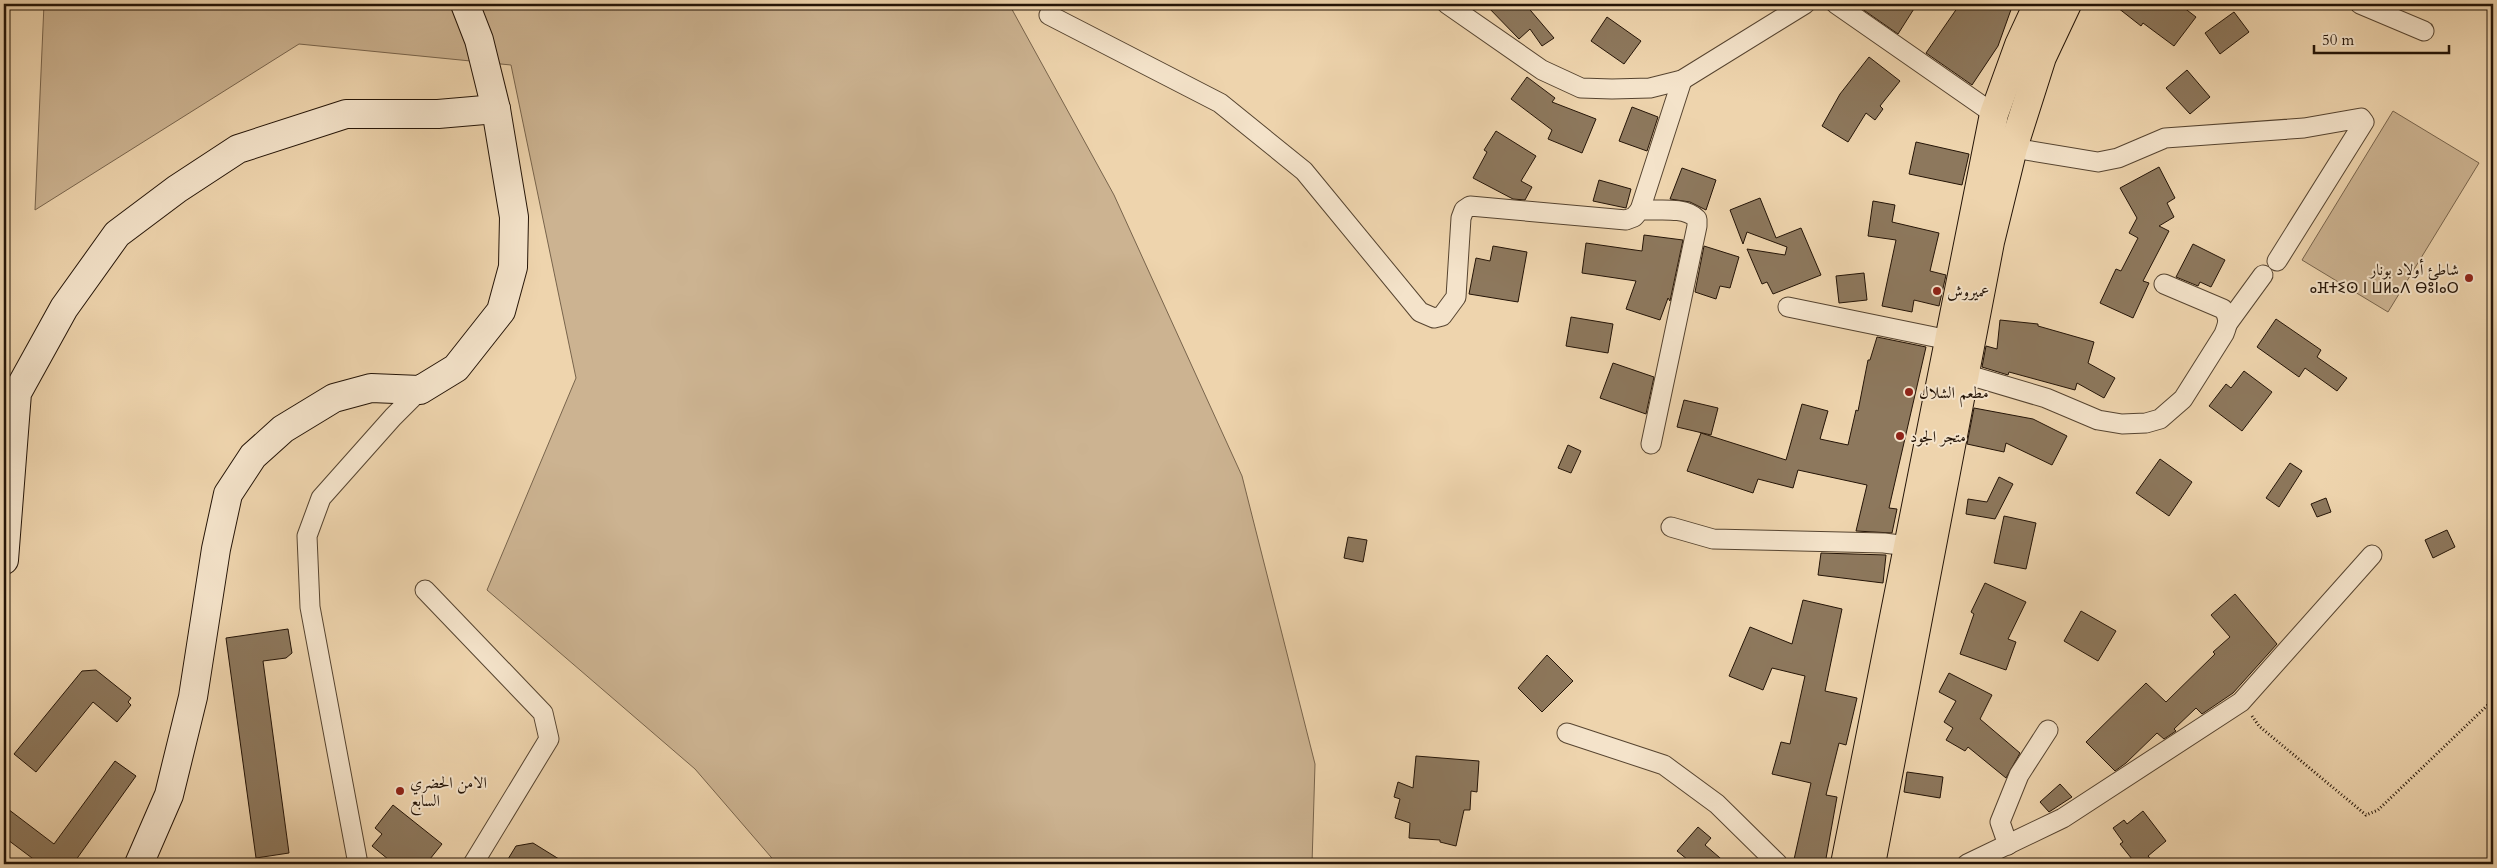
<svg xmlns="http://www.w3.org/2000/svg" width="2497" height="868" font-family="Cardo,Amiri,'Noto Sans Tifinagh',serif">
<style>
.green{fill:#ccb391;stroke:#78644c}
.building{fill:#8d785d;stroke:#241407}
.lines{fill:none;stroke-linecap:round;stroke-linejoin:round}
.street-casing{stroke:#564430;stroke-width:21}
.secondary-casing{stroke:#241407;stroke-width:30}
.primary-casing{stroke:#241407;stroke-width:30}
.path{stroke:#241407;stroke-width:3;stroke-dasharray:1 2.5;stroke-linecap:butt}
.street{stroke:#f4e3ca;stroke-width:19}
.secondary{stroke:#f4e3ca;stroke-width:28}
.primary{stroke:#eed4ad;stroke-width:28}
.poi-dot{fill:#8f2418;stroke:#f4e3ca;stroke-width:2}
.labels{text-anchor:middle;stroke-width:4;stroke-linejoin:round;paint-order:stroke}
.poi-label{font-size:16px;fill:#241407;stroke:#f4e3ca;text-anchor:start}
</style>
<rect width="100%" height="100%" fill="#eed4ad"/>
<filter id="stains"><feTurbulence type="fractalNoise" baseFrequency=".004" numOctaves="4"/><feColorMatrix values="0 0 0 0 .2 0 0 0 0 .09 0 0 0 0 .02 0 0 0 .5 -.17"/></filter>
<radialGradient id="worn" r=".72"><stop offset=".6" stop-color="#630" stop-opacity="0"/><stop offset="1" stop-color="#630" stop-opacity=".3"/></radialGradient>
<g class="green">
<polygon points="44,4 1009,4 1114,195 1242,476 1315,764 1312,864 777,864 695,769 487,590 576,378 511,65 299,44 35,210"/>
<polygon points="2393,111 2479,163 2388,312 2302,260"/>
</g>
<g class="building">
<polygon points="1485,4 1525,4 1554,38 1542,46 1530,29 1519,39"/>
<polygon points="1855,4 1917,4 1898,34"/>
<polygon points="1960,4 2013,4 1998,46 1972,85 1926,53"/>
<polygon points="2113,4 2179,4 2196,17 2174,46 2143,23 2141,26"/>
<polygon points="2234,12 2249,32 2220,54 2205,33"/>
<polygon points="1607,17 1641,41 1624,64 1591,41"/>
<polygon points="1869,57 1900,81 1880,106 1883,109 1875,120 1866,113 1848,142 1822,126 1840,94"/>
<polygon points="2187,70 2210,97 2190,114 2166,88"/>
<polygon points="1527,77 1555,98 1552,102 1596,119 1582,153 1548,139 1552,130 1511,99"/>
<polygon points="1632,107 1658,117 1647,151 1619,141"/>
<polygon points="1496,131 1536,156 1521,181 1532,187 1525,200 1513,199 1473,178 1487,152 1484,150"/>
<polygon points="1916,142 1969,154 1962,185 1909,174"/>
<polygon points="2159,167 2175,198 2167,203 2174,217 2159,226 2169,231 2143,281 2149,283 2133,318 2100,303 2116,269 2121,271 2138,238 2129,233 2137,218 2120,188"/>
<polygon points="1682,168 1716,180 1706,210 1690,202 1670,199"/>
<polygon points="1599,180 1631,189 1626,208 1593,201"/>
<polygon points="1760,198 1776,238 1801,228 1821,275 1773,294 1767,282 1762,284 1747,249 1785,255 1787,247 1747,232 1743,244 1730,210"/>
<polygon points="1873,201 1895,205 1892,222 1939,233 1930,271 1946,275 1939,306 1914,300 1912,312 1882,306 1896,240 1868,236"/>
<polygon points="1644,235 1683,240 1670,301 1668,298 1660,320 1626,309 1636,281 1582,273 1586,243 1642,251"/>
<polygon points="2193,244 2225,260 2211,287 2200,282 2198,286 2176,277"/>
<polygon points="1493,246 1527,252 1518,302 1469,294 1476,258 1490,261"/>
<polygon points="1704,246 1739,257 1730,288 1720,286 1716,299 1695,292"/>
<polygon points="1864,273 1867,300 1839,303 1836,276"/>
<polygon points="1571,317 1613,324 1608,353 1566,346"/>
<polygon points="2276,319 2321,350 2317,357 2347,378 2337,391 2305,368 2299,377 2257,347"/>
<polygon points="2000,320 2038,324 2038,326 2094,342 2088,363 2115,378 2104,398 2077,383 2075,390 2009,372 2008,375 1982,367 1986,346 1997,349"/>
<polygon points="1877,337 1926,347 1889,508 1897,509 1892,533 1856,531 1867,485 1798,470 1793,488 1758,479 1753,493 1687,471 1701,433 1786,460 1802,404 1828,411 1820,439 1848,445 1856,410 1858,411 1868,360 1870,360"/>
<polygon points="1613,363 1654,377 1646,414 1600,398"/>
<polygon points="2244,371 2272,392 2242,431 2209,406 2226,384 2231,388"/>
<polygon points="1684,400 1718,408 1711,435 1677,427"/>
<polygon points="1974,408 2033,419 2067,436 2052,465 2006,443 2004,452 1967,444"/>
<polygon points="1568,445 1581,451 1571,473 1558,468"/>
<polygon points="2160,459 2192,482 2169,516 2136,493"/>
<polygon points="2290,463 2302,471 2279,507 2266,498"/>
<polygon points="1999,477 2013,484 1995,519 1966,514 1968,499 1987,502"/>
<polygon points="2326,498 2331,512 2317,517 2311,504"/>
<polygon points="2004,516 2036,523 2026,569 1994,563"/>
<polygon points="2447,530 2455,547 2433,558 2425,540"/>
<polygon points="1348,537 1367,540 1363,562 1344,558"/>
<polygon points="1821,553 1886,555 1883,583 1818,575"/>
<polygon points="1985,583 2026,602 2008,639 2016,642 2006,670 1960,654 1974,614 1971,612"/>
<polygon points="2235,594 2277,644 2233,693 2202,714 2196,708 2174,729 2176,731 2164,739 2157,733 2126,763 2115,771 2086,742 2146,683 2166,702 2215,654 2213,652 2230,637 2211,615"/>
<polygon points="1803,600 1842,609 1825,691 1857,698 1846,745 1839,743 1826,795 1837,797 1825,864 1793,864 1811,783 1772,774 1781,742 1790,744 1805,676 1772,668 1763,690 1729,676 1750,627 1792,644"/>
<polygon points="2081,611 2116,631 2098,661 2064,641"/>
<polygon points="288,629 292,653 286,658 263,661 289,853 256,858 226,638"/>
<polygon points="1547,655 1573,681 1542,712 1518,688"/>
<polygon points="96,670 131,698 128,702 131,705 117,722 93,702 36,772 14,754 82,671"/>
<polygon points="1949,673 1992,695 1980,719 2020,753 2006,778 1968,747 1965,751 1946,740 1953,728 1944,722 1956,701 1939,692"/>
<polygon points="1416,756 1479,761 1477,792 1471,791 1470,810 1464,810 1456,846 1440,842 1440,840 1409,838 1410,823 1395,818 1400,799 1394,797 1398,782 1413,788"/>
<polygon points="115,761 136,776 73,864 40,864 4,837 4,806 54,844"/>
<polygon points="1907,772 1943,777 1940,798 1904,792"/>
<polygon points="2060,784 2072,797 2049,812 2040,802"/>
<polygon points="393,805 442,844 426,864 394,864 372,846 382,834 375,828"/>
<polygon points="2143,811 2166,841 2148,856 2155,864 2136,864 2120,844 2123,842 2113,828 2124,820 2127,824"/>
<polygon points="1698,827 1711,838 1705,845 1727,864 1693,864 1677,851"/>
<polygon points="533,843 567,864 505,864 516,846"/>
</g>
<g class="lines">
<defs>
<g id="street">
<polyline points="1447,4 1542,70 1581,88 1612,89 1650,88 1682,80 1805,4"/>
<polyline points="1836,4 1994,114"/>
<polyline points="2360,4 2424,31"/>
<path d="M1049,15L1220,103L1304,171L1420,312L1434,318L1442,316L1456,297L1461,218L1464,210L1470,206L1626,220L1634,217L1640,210C1657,211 1685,206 1697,219V226L1651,444"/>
<polyline points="2013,148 2098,162 2118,158 2165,138 2304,128 2361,118 2364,122 2277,261"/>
<polyline points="1640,210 1682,80"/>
<polyline points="1788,307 1949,340"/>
<polyline points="2228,323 2263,275"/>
<path d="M1965,374L2046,398L2098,420L2122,424L2146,423L2160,419L2183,399L2224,334C2228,324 2230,318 2223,309L2164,284"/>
<polyline points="1671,527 1713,539 1884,543 1908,546"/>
<polyline points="425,590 543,713 549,739 473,864"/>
<polyline points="1567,733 1664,765 1717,804 1778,864"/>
<polyline points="2008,845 2000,822 2019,775 2048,730"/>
<polyline points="358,864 310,607 307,536 321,498 393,417 420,390"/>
<polyline points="1967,864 2063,818 2241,702 2372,555"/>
</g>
<g id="secondary">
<polyline points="4,560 17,393 64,308 117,234 177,189 238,149 346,114 438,114 496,109"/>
<polyline points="139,864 169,795 193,697 216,549 228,494 253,456 283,429 334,398 371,388 420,390 456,368 501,311 513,267 514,217 496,109 479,40 465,4"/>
</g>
<g id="primary">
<polyline points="1845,864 1994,114 2019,45 2038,4"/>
<polyline points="1871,864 1990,242 2013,148 2042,57 2067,4"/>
</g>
</defs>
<use href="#street" class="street-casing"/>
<use href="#secondary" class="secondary-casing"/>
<use href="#primary" class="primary-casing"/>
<polyline class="path" points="2252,716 2259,726 2366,815 2378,810 2493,700"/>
<use href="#street" class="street"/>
<use href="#secondary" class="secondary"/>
<use href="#primary" class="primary"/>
</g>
<g class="poi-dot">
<circle cx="2469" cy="278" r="5"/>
<circle cx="1937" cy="291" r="5"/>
<circle cx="1909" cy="392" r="5"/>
<circle cx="1900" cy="436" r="5"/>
<circle cx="400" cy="791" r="5"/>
</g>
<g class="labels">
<g class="poi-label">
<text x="2459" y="275" text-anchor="end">شاطئ أولاد بونار<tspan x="2459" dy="18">ⴰⴼⵜⵉⵙ ⵏ ⵡⵍⴰⴷ ⴱⵓⵏⴰⵔ</tspan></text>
<text x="1947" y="297">عميروش</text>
<text x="1919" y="398">مطعم الشلال</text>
<text x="1910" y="442">متجر الجود</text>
<text x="410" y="788">الامن الحضري<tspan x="410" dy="18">السابع</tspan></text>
</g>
</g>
<rect width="2497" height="868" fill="none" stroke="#eed4ad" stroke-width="20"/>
<rect x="5" y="5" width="2487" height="858" fill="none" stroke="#241407" stroke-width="2.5"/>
<rect x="10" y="10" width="2477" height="848" fill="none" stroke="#241407"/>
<path d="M2314 45v8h135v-8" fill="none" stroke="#241407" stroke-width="2.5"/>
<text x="2322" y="45" font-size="15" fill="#241407" stroke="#f4e3ca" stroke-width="4" paint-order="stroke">50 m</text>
<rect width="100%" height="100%" filter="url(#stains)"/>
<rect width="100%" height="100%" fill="url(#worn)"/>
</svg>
